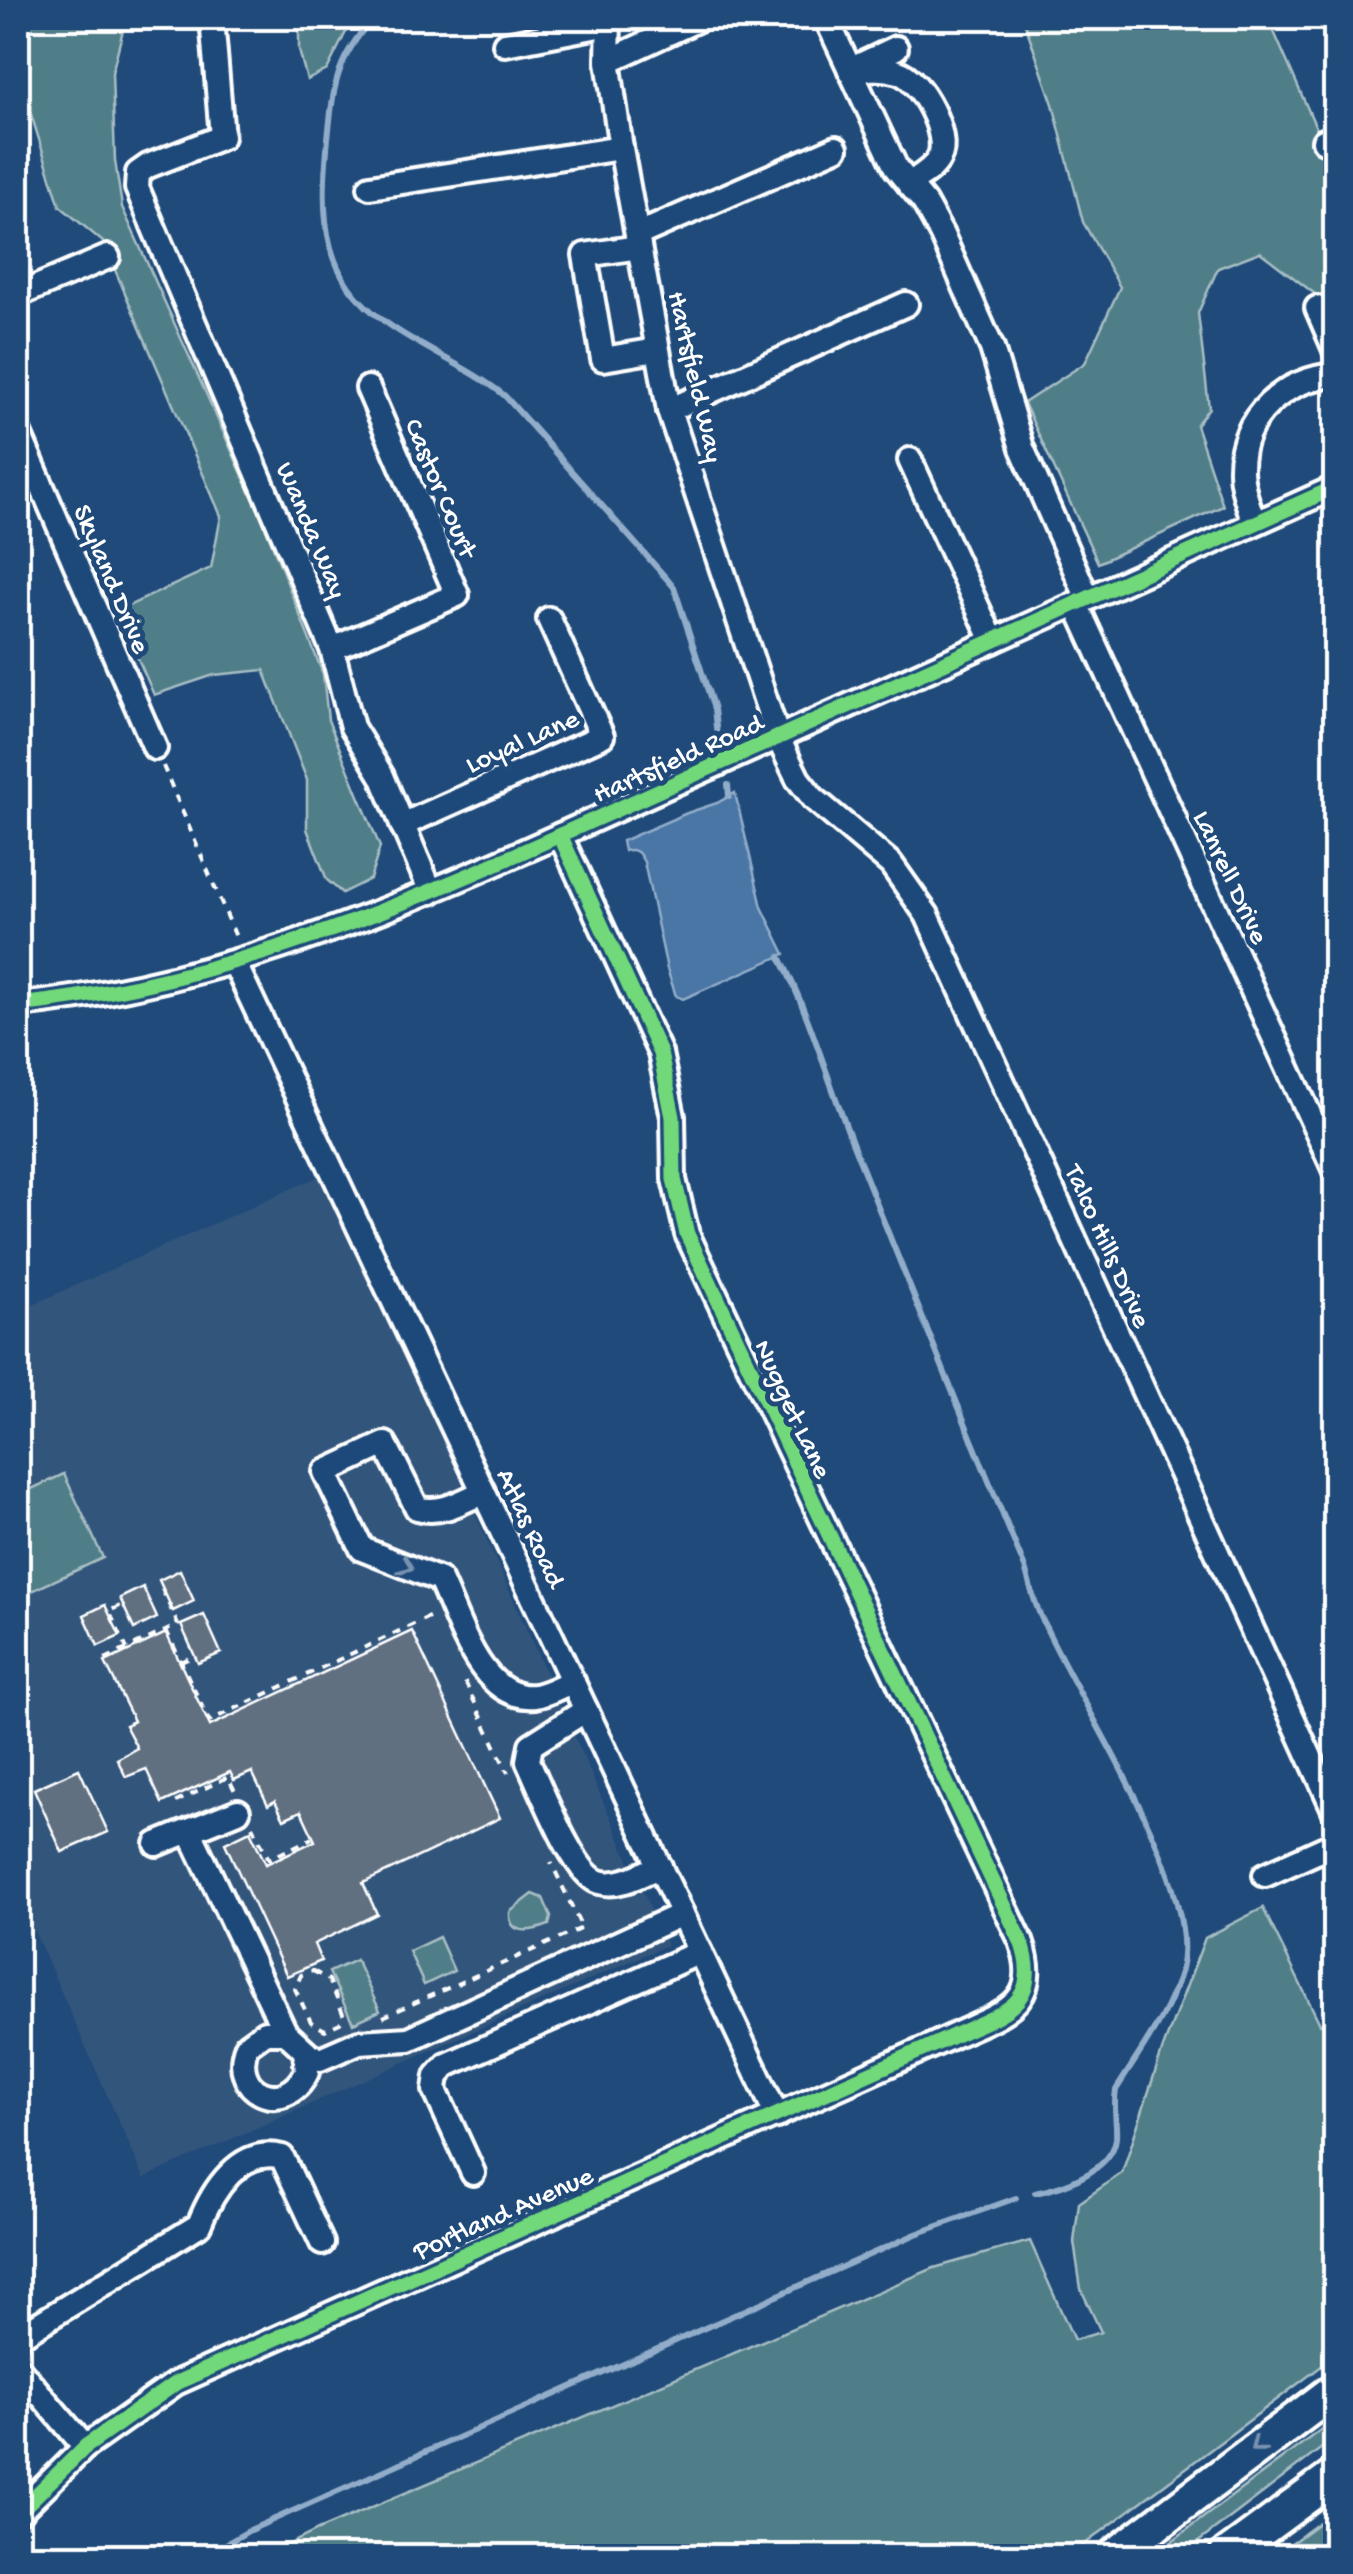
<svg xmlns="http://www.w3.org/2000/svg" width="1353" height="2574" font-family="'Gochi Hand',sans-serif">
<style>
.built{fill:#32557c}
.green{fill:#507e88;stroke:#a8bec4;stroke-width:2.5}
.water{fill:#4a76a5;stroke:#92adc9;stroke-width:2.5}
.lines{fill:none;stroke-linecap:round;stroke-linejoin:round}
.stream{stroke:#92adc9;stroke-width:6}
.building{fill:#606f80;stroke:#fff;stroke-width:2.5}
.minor-casing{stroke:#fff;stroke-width:30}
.highway-casing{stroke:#fff;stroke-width:40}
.path{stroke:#fff;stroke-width:4;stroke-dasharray:8 8;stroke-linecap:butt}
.minor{stroke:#1f4a7a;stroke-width:22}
.highway{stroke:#1f4a7a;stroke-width:32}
.cycleway-casing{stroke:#1f4a7a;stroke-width:21}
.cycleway{stroke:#71d979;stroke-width:15}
.oneway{stroke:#7992af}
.labels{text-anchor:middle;stroke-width:10;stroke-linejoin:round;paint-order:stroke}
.street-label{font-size:28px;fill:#fff;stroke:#1f4a7a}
</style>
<rect width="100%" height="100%" fill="#1f4a7a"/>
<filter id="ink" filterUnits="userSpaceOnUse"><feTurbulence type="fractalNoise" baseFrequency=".01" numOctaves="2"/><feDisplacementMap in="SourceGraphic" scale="20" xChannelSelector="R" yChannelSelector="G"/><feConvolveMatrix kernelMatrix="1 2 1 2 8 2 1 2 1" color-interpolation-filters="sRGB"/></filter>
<g filter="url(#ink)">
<polygon class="built" points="324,1174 667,1945 144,2178 18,1895 18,1311"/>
<g class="green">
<polygon points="18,18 126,18 112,73 115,161 122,207 261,516 323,674 328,720 380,847 370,879 342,893 327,880 307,829 307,780 264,670 214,675 154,695 117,611 211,568 221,516 103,242 60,206 18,73"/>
<polygon points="299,18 353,18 327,70 307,80 299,50"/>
<polygon points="1023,18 1268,18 1335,171 1335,301 1319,297 1260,252 1218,268 1198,313 1209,408 1196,425 1223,506 1098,563 1024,403 1085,363 1120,287 1083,222 1053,104"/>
<polygon points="64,1474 103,1558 19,1597 18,1495"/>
<path d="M533,1894L543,1898L551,1917L549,1925C533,1931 508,1937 510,1912Z"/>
<polygon points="1263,1908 1320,2024 1335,2019 1335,2356 1069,2556 266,2556 318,2530 934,2268 1030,2241 1074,2340 1101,2332 1081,2289 1074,2242 1079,2203 1122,2173 1163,2048 1205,1938"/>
<polygon points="439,1937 454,1971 424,1985 409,1951"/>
<polygon points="356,1960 380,2011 353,2023 329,1972"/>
<polygon points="1335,2419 1335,2438 1180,2556 1152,2556"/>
<polygon points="1335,2511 1335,2556 1274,2556"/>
</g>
<path class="water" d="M735,793L762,907L785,954L683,999L676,996L667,969L644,862C639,852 636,848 624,851L622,841L687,813L717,803Z"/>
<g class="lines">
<g class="stream">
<path d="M372,18C360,34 347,50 340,70C332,92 331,114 328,138C323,193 318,254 358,298C396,340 461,360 505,396L674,587L714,709L717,736"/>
<polyline points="728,785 729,796"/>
<path d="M780,957C810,1015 828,1081 852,1142C909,1285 966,1427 1025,1568C1030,1585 1034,1603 1042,1619C1078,1702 1202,1883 1181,1969C1170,2012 1139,2053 1116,2090C1113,2107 1117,2122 1116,2138C1112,2171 1061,2188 1035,2193"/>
<polyline points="205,2556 250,2530 916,2234 1016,2198"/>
</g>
</g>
<g class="building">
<polygon points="180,1570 194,1601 173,1611 159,1580"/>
<polygon points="143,1587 157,1618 134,1629 120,1598"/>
<polygon points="105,1605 120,1636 98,1646 84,1615"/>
<polygon points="204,1615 221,1653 198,1663 181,1625"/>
<polygon points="412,1631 500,1818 363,1883 377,1914 314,1944 321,1961 287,1976 225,1843 250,1831 266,1864 315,1841 301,1811 284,1819 275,1801 268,1805 252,1772 234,1780 230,1772 162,1803 146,1769 126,1777 117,1759 137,1748 125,1725 134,1721 105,1662 166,1633 210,1726"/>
<polygon points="79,1769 108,1832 62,1852 34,1789"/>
</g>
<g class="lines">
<defs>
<g id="minor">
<polyline points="212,18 222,137 148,166 138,173 137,188 332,649 352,727 382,776 431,892"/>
<polyline points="609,18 608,61 621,148 669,410 778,738 798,779 813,798 891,864 927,915 1336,1814"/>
<polyline points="826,18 896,168 924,202 942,235 992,348 1022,448 1088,599"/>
<polyline points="505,44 609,24"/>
<polyline points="608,61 701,18"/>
<polyline points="858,66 896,48"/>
<path d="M850,70C866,69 882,67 898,72C921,79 951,136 939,158C933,170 919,177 909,184"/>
<polyline points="1324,141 1336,136"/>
<polyline points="370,187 621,148"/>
<polyline points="637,235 836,148"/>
<polyline points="639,247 585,255 603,359 657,350"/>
<polyline points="18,295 108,257"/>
<polyline points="1317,308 1336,352"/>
<polyline points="669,410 906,304"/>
<polyline points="18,431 155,748"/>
<polyline points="910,460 993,641"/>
<path d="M1254,523C1249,506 1241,488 1241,470C1240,417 1285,378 1336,375"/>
<polyline points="1076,604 1336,1173"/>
<polyline points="332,649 457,595 368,388"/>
<polyline points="402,825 602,736 549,619"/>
<polyline points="235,964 777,2116"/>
<path d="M18,1005C255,981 466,877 680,781C899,684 1117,585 1336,487"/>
<path d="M483,1492C461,1502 441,1515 417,1508L385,1444L325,1472L362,1549L440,1580C459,1620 481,1702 535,1696C548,1694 561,1686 573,1681"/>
<path d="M586,1710L531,1745L528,1761C541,1788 573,1874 599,1882C619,1888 642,1874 660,1866"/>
<polyline points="190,1832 285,2032 310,2055 320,2059 359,2042 409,2039 682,1914"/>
<polyline points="157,1844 238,1811"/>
<polyline points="1265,1875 1336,1843"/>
<path d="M285,2032H265L247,2045C228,2092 285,2118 307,2072L305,2051"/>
<polyline points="473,2173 435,2090 437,2076 447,2065 700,1952"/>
<path d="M18,2337L199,2225C212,2191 240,2146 282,2157L322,2243"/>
<polyline points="18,2368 85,2447"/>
<path d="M18,2513L85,2447L176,2383L949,2038C998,2014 1045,2007 1021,1941L687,1234L674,1179L673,1117L660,1053L560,835"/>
</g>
<g id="highway">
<polyline points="1114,2556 1336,2389"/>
<polyline points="1226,2556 1336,2475"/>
</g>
</defs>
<use href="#minor" class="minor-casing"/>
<use href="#highway" class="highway-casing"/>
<g class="path">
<polyline points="163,766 236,937"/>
<polyline points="120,1606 109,1611 127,1649"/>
<polyline points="166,1630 209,1721 433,1615"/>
<polyline points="105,1659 178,1625 162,1589"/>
<polyline points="181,1662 194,1656"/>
<polyline points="465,1682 508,1773"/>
<polyline points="176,1802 228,1777 235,1791"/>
<polyline points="252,1826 269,1859 312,1838"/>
<polygon points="313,1971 329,1980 344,2016 340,2023 325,2030 311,2022 295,1989 301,1975"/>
<polyline points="383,2017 582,1928 551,1862"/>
</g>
<use href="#minor" class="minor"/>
<use href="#highway" class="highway"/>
<defs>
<g id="cycleway">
<path d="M18,1005C255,981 466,877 680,781C899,684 1117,585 1336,487"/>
<path d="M18,2513L85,2447L176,2383L949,2038C998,2014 1045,2007 1021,1941L687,1234L674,1179L673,1117L660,1053L560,835"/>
</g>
</defs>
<use href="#cycleway" class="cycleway-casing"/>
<use href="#cycleway" class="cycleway"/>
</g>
<defs><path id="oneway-chevron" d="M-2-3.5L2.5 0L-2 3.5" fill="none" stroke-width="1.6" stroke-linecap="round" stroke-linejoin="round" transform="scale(2.5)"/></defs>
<g class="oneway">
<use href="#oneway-chevron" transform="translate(406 1566) rotate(22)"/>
<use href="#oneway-chevron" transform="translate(1257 2446) rotate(142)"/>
</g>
</g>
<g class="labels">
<g class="street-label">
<text transform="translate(698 376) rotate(77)" y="10">Hartsfield Way</text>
<text transform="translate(443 487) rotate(67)" y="10">Castor Court</text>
<text transform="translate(314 529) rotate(67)" y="10">Wanda Way</text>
<text transform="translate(114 578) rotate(67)" y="10">Skyland Drive</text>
<text transform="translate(521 739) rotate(-24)" y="10">Loyal Lane</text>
<text transform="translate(677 756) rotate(-24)" y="10">Hartsfield Road</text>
<text transform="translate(1233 876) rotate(65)" y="10">Lanrell Drive</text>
<text transform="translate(1110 1245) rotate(66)" y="10">Talco Hills Drive</text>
<text transform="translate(795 1408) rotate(65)" y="10">Nugget Lane</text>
<text transform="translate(533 1527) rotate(65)" y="10">Atlas Road</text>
<text transform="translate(502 2211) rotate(-24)" y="10">Portland Avenue</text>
</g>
</g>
<rect width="1353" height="2574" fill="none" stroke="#1f4a7a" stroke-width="60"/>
<rect x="30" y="30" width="1293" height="2514" fill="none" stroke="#fff" stroke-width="4" filter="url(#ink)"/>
</svg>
